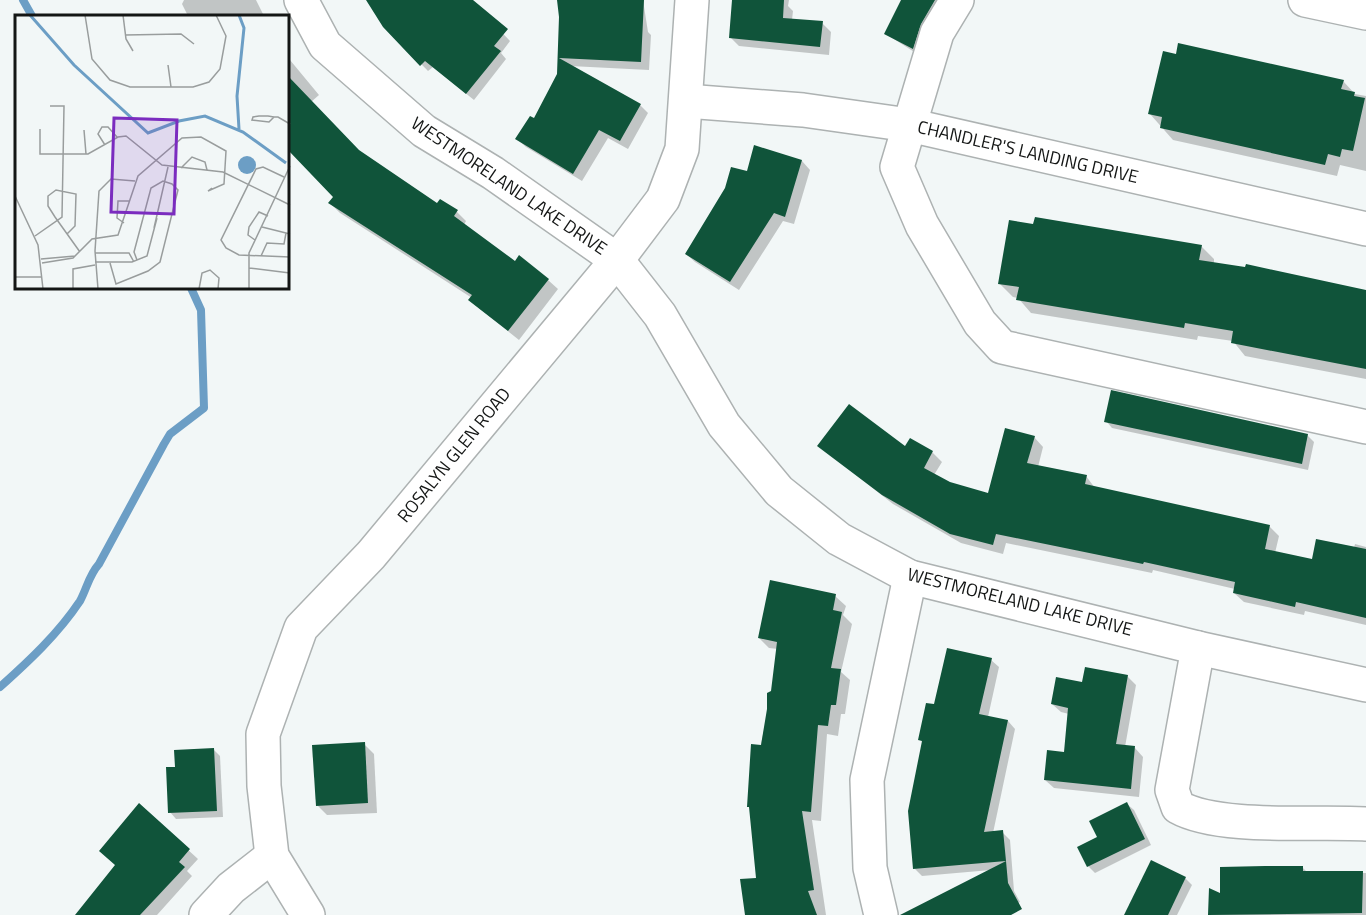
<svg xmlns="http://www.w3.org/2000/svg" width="1366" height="915" font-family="'Titillium Web',sans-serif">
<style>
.shadow{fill:#0003}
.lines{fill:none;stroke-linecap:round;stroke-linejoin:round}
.stream{stroke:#6c9ec5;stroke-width:8}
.building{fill:#10543a}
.minor-casing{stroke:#adb2b2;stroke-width:36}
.minor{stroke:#fff;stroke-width:33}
.labels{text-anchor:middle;stroke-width:6;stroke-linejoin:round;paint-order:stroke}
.street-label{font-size:18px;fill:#141615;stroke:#fff}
.inset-river{fill:none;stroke:#6c9ec5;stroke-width:3}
.inset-road{fill:none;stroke:#999d9d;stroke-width:1.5}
.view{fill:#7b2cbf;fill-opacity:0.15;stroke:#7b2cbf;stroke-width:3}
.inset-edge{fill:none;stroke:#141615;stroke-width:3}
</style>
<rect width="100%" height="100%" fill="#f2f7f7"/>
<g class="shadow">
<polygon points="184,0 256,0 264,16 188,16 182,4"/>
<polygon points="367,0 471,0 510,41 501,53 506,59 474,100 433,67 428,71 384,26"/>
<polygon points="558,0 643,0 648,32 651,35 649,70 570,66 640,105 648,113 628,149 608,138 582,181 526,147 517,139 534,120 559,75 561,17"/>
<polygon points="734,0 789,0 788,6 793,11 792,20 822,23 831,32 829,55 739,46 730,37"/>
<polygon points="902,0 945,0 919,55 886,34"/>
<polygon points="290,60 319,95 311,102 359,152 438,205 457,212 466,221 464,225 515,263 548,280 558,289 519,340 480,309 470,300 472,298 340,213 330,203 335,197 288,148 288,62"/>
<polygon points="1343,81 1355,94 1366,96 1366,171 1340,165 1337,176 1173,140 1150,114"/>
<polygon points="802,161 810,170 794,224 783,221 739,290 695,262 686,254 748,173"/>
<polygon points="1201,246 1214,259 1214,264 1366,291 1366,379 1245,356 1233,341 1198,336 1197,340 1031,313 1018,298 1013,297 1000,284"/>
<polygon points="1106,421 1307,435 1314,442 1308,470 1112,428"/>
<polygon points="1034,437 1043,447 1038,467 1086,476 1095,488 1269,526 1279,536 1275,553 1313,561 1354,548 1355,544 1366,547 1366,625 1305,611 1304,615 1244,602 1234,593 1235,589 1153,570 1152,573 1006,543 1003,554 961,543 893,504 819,446 906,448 932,452 942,462 934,475 949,484 989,494"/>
<polygon points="835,596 846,606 843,615 852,624 841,672 850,680 845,714 841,714 838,736 827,734 821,821 812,820 826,915 747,915 758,879 751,809 748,806 772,692 778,649 769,648 759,638"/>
<polygon points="991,660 999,667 988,717 1008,721 1015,729 993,833 1002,832 1010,840 1014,891 1020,902 994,915 934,915 991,870 922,876 914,868 923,743 920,739 935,706"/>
<polygon points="1127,676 1136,685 1125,747 1135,748 1143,757 1139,797 1054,788 1045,780 1065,754 1069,714 1061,712 1052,704 1084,683"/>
<polygon points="364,744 374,754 377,813 327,815 317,805"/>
<polygon points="213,749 220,756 223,817 176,819 170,812 176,768"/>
<polygon points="1127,804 1134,810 1151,845 1095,873 1088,866 1099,838"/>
<polygon points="139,805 198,859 187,871 192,876 157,915 77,915 117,866"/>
<polygon points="1302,867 1307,872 1366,873 1366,915 1210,915 1210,890 1221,895"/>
<polygon points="1185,878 1192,885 1177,915 1144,915"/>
</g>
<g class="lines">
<g class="stream">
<polyline points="23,0 32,16"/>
<path d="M0,687C29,661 58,634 80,601C87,588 89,575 99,564L164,444L170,434L204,408L201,310L191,288"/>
</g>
</g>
<g class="building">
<polygon points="366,0 473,0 508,29 494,46 501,51 466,94 425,61 420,66 383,27"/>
<polygon points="557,0 644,0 641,62 559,58 641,104 620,141 599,130 573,174 515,139 530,116 534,118 557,74 559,17"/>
<polygon points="732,0 784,0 783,18 823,21 820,47 729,38"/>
<polygon points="901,0 935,0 921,24 913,49 884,34"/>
<polygon points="1178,43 1344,80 1341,89 1355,92 1354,96 1365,98 1353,151 1342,149 1340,157 1328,154 1325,165 1160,128 1162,117 1148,114 1163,51 1176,54"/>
<polygon points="288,76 359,150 437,203 440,199 458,210 454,216 515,261 519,255 549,279 508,331 468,300 472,295 328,203 333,197 288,150"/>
<polygon points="754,145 802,160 785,217 774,213 730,282 685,254 725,188 731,167 747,171"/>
<polygon points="1035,217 1202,245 1199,260 1245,267 1246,264 1366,290 1366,369 1231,343 1233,331 1185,323 1184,328 1016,300 1019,287 998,284 1009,220 1033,224"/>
<polygon points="1111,390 1308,434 1302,464 1104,422"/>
<polygon points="849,404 905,446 910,438 933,451 924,468 950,482 988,493 1005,428 1035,436 1027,463 1087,475 1085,484 1270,525 1265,549 1312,559 1316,539 1366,549 1366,618 1296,602 1295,607 1233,593 1235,582 1144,562 1143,564 996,534 993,545 950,534 882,495 817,446"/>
<polygon points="770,580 836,594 833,610 842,612 831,668 841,669 836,705 831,705 828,726 818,725 811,812 802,811 814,890 808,891 817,915 745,915 740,879 756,878 749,807 747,807 751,744 761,745 767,709 767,693 771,691 777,642 758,638"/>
<polygon points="947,648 992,658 979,714 1008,720 984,832 1003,830 1006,861 913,869 908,811 922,741 918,740 926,703 934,704"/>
<polygon points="1085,667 1128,675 1116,744 1135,746 1131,789 1044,780 1047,750 1064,752 1068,708 1051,704 1056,677 1082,682"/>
<polygon points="365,742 368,803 316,806 312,745"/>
<polygon points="214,748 217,811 168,813 166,767 175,767 174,750"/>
<polygon points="1127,802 1145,839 1087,867 1077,847 1097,837 1089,821"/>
<polygon points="139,803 190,849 179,862 185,867 140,915 75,915 115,865 99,851"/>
<polygon points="1151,860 1186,877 1168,915 1124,915"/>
<polygon points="1006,861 1008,883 1022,909 1011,915 900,915"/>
<polygon points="1265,866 1303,866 1303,871 1363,871 1362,913 1208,915 1209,888 1220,893 1220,867"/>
</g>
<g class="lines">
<defs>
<g id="minor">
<polyline points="301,0 325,45 424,131 493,173 617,260 660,315 724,425 779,491 839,539 910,577 1198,648 1366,685"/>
<polyline points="957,0 937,33 897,167 922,225 980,323 1002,347 1366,427"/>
<polyline points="1305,0 1366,13"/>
<polyline points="686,101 803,110 909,125 1366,229"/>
<path d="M1198,648L1172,790L1178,807C1219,830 1316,821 1366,824"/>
<polyline points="206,915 231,888 272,856"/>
<polyline points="308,915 272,856 264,786 263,734 301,628 371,555 617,260 663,199 682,149 692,0"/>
<polyline points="881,915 870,868 867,780 910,577"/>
</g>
</defs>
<use href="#minor" class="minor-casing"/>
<use href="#minor" class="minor"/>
</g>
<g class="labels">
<g class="street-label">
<text transform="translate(1028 152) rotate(13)" y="6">CHANDLER'S LANDING DRIVE</text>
<text transform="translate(509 186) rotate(34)" y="6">WESTMORELAND LAKE DRIVE</text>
<text transform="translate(454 455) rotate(-51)" y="6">ROSALYN GLEN ROAD</text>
<text transform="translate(1020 602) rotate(14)" y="6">WESTMORELAND LAKE DRIVE</text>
</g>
</g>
<g transform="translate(15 15)">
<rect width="274" height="274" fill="#f2f7f7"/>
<path d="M223 150a9 9 0 1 1 18 0a9 9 0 1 1-18 0Z" fill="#6c9ec5"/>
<path class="inset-river" d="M15,0L59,50L133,118L164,106L190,101L228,117L271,148M224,114L222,81L229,13L224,0"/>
<path class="inset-road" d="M70,0L77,44L95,65L115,72H178L194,67L205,54L211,21L201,0M108,0L111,24L118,36M110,20L166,19L179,29M153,50L156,72M259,102L254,107L237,105L238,102L244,101H253L259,102H263L275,109M25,114V139H73L103,122L111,121L147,150L208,157L275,190M69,115L71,139M90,130L83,119L87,112H93L102,122M166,153L177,142L190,147L192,155M269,162L248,152L241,154L206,225L211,233L224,240L275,242M0,181L23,230L28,274M109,208L102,203L103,186H115M247,212L275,219M139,213L153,152M52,219L60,211L61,179L41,175L33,181V191L40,202L65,237M20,221L47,202L49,91H35M240,225L233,220L234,212L244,197L253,201M80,238H114L119,247M246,241L252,228L269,229L271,218M26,244L60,241M80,247H117L132,241L142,203M27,248L58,243L77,224L103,220L123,161L167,123L186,122L211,136L209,169L193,176L197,173M95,248L101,269L133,256L145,247L163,175L157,169L148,166L136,173L119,237L122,245M234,253L275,258M0,262H27M58,274V254L80,250M83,274L80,236L84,176L96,164L120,166M184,274L187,258L195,255L204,263L203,274M234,274V238L275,151"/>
<path class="view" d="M99,103L162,105L159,199L96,197Z"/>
<rect width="274" height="274" class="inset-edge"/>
</g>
</svg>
